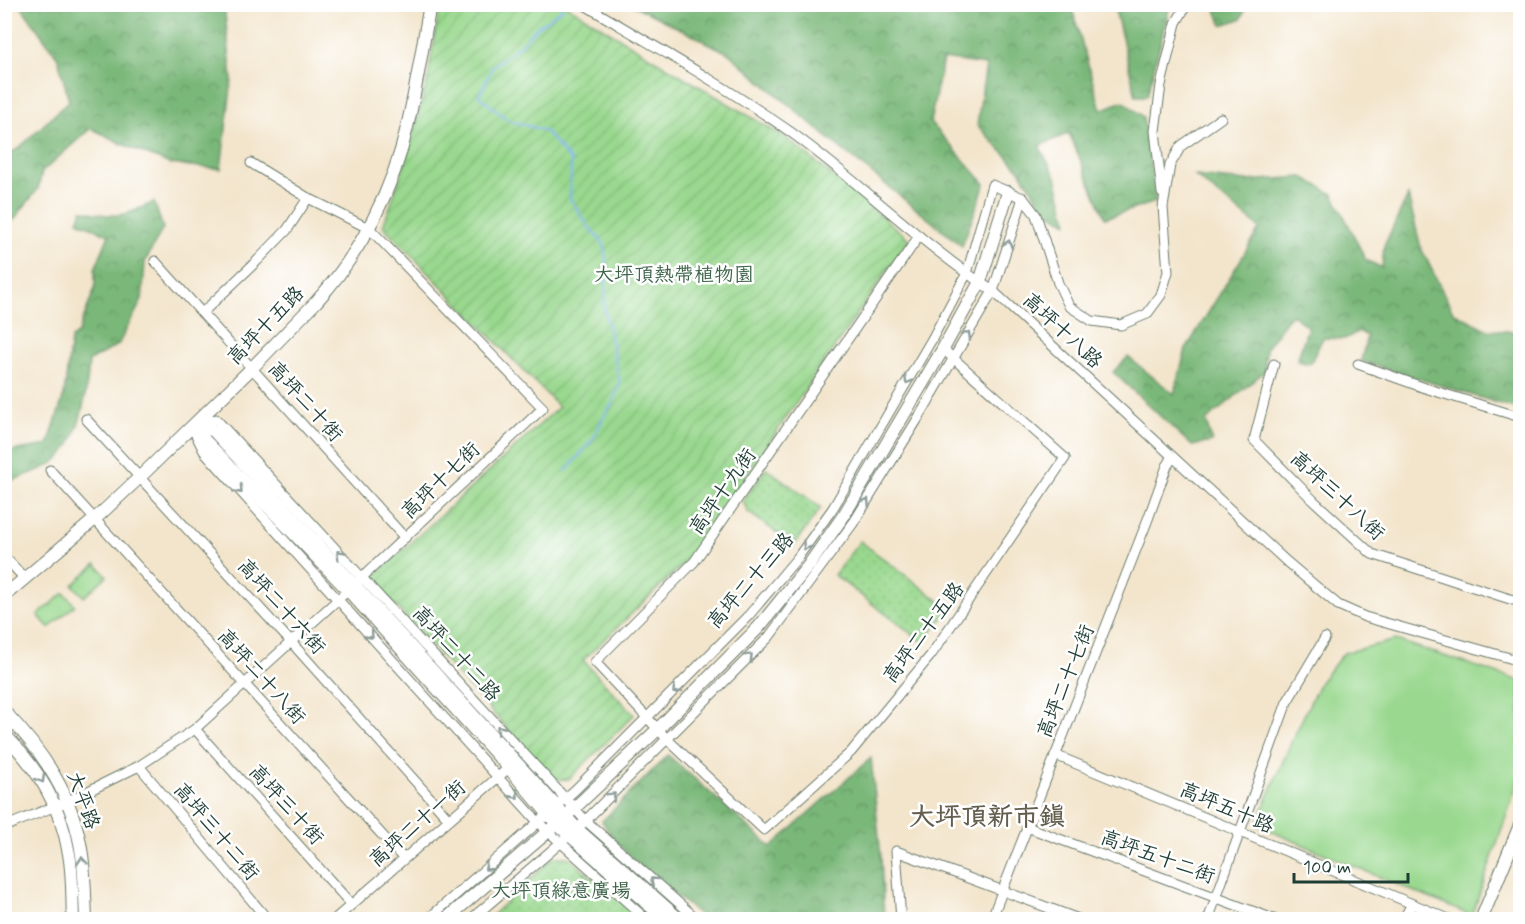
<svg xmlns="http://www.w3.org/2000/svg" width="1525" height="924" font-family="Mynerve,'LXGW WenKai TC',sans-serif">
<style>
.grass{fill:url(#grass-dots);stroke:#5c8a61;stroke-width:1.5}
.forest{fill:url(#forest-crowns);stroke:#4c7a56;stroke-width:1.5}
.garden{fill:url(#garden-furrows);stroke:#5c8a61;stroke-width:1.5}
.pitch{fill:#99d88e;stroke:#5c8a61;stroke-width:1.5}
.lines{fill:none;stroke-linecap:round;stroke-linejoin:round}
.stream{stroke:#87b7f3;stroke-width:2}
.minor-casing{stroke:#697869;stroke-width:11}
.tertiary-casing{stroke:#697869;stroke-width:14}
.minor{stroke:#fff;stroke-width:9}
.tertiary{stroke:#fff;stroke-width:12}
.oneway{stroke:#8f9e9a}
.labels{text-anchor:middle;stroke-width:5;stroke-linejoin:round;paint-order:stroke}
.park-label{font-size:20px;fill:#3e644a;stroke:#fff}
.street-label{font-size:20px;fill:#1f3d34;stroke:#fff}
.district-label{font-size:26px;font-weight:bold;fill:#645e4f;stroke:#fff}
</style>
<defs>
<pattern id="grass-dots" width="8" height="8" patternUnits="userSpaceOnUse" patternTransform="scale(1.5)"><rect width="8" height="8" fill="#99d88e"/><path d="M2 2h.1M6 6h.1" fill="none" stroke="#83ba7b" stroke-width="1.8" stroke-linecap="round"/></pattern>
<pattern id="forest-crowns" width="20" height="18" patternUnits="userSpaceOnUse" patternTransform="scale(1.5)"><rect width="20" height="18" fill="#7ab879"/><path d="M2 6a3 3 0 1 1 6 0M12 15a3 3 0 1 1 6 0" fill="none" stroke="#639764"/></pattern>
<pattern id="garden-furrows" width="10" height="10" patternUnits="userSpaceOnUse" patternTransform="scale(1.5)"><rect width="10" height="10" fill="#99d88e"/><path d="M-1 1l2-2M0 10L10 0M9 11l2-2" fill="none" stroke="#83ba7b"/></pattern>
</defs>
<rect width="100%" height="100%" fill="#fff"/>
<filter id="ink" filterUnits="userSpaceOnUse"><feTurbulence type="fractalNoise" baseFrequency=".0167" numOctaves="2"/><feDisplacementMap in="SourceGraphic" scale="12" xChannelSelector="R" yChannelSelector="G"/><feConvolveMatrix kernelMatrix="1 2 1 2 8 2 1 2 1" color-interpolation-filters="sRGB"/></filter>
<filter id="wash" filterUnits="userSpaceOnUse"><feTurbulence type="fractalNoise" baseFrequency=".008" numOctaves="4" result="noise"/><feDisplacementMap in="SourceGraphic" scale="24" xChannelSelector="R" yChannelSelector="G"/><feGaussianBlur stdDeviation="1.35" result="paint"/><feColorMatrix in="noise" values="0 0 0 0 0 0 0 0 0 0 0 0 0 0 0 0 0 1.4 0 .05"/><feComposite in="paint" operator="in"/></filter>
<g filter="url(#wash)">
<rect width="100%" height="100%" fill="#f3e5cc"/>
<g class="grass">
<polygon points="766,468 821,508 794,545 748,512 743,501"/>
<polygon points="860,541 950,609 923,642 834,575"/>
<polygon points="554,857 568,857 631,910 631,919 487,920"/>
</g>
<g class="forest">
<polygon points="20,5 224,5 232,79 221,169 170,164 122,144 91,128 42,172 38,189 5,231 5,157 19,148 69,101 58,58"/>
<polygon points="633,5 1071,5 1101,110 1123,101 1143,117 1156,202 1105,218 1069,133 1039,146 1056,177 1068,223 1044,210 1020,170 977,125 986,65 943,59 930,122 985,184 962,246 823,134 728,53"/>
<polygon points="1114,5 1170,5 1147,96 1136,96"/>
<polygon points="1214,5 1247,5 1241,19 1222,25"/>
<polygon points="1195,176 1246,181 1303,177 1333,194 1366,260 1382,268 1384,246 1408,196 1421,248 1453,312 1488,330 1520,332 1520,410 1361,361 1367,336 1359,331 1345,339 1323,338 1310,364 1297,361 1308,327 1291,314 1266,348 1265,371 1206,421 1212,442 1192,446 1113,372 1128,357 1174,394 1186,349 1260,228"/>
<path d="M154,202L163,228L145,262L142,300L118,345L89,361C87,390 81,441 56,461C49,467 15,480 5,483V452L48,445L64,395L71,339L78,333L95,288V269L109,235L78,221L82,210C117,219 122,217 154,202Z"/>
<path d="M668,755L771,847L871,758L881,857L884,919H705C670,890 625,861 602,821Z"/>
</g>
<polygon class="garden" points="440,5 566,5 670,69 788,139 909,239 689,559 583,660 634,715 569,779 554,780 371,579 559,407 383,226 403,169 427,82"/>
<g class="pitch">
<polygon points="96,564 107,576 84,597 73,585"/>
<polygon points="64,593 75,605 49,628 38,615"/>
<polygon points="1396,640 1520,681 1520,776 1472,916 1256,825 1290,745 1320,682 1344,653"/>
</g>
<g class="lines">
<polyline class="stream" points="563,8 536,28 517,48 493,66 479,96 508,120 545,131 571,161 570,199 589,227 604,244 607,270 604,306 620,383 612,404 604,416 593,439 566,471"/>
</g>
</g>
<g filter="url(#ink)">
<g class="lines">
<defs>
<g id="minor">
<path d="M583,4C654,46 725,86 792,133C861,183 921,244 993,291L1287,562L1338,605L1365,617L1520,661"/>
<polyline points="1162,193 1155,131 1161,85 1176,23 1187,4"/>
<polyline points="919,236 694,562 595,662 668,740 764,830 851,752 931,655 1065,458 943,349"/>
<polyline points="155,261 405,538"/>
<polyline points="202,313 258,260 287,230 308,198"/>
<polyline points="1274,364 1254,440 1313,500 1372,554 1513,600"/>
<polyline points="1358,364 1425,388 1520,417"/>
<polyline points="86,419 291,642 449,819"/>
<polyline points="50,470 403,858"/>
<polyline points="4,556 25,579"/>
<polyline points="195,729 351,904"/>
<polyline points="1055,755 1451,920"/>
<polyline points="139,766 268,920"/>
<polyline points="582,824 769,637 854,522 922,412 993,291 1023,198"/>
<polyline points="4,827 68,801 139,766 195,729 355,584 543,408 370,229 308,198 251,163"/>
<polyline points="1027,827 1276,920"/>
<polyline points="334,920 513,764"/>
<polyline points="427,920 575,790 749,615 798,557 833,508 932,339 967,273 992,185 1023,198 1036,215 1058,283 1069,306 1092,321 1121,325 1147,314 1161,295 1168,272 1163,207 1170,165 1181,146 1221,118"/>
<polyline points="470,920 565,839"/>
<polyline points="647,920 539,823 204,451 192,427 216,419 586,821 698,920"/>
<polyline points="901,920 896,851 1081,920"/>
<polyline points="991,920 1148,519 1167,466 1173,457"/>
<polyline points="1208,920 1287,702 1325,638"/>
<polyline points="1403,920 1412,904"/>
</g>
<g id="tertiary">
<polyline points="192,427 213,430 577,829 680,920"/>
<polyline points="192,427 348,590 509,768 557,824 666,920"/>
<path d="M4,596L95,519L140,477L252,368L316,302C361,253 394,188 408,123C417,84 423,44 430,4"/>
<path d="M4,711C44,753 74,797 82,855C85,876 85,898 86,920"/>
<path d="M4,734C38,769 61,805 69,854C73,876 72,898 73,920"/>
<polyline points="445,920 565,817 658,729 759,627 809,565 844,515 943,349 980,282 1008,192"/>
<polyline points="1481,920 1520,825"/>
</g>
</defs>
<use href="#minor" class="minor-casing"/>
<use href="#tertiary" class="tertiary-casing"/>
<use href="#minor" class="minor"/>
<use href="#tertiary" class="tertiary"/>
</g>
<defs><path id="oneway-chevron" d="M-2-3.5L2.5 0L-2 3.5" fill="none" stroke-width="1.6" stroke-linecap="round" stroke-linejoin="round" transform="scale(1.5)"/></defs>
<g class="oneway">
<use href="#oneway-chevron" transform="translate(1008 244) rotate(-72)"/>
<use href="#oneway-chevron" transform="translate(967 335) rotate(-60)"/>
<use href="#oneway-chevron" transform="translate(908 380) rotate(120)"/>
<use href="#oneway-chevron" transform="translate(239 490) rotate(48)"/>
<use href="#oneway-chevron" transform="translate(866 502) rotate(-58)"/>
<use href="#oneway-chevron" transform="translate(806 546) rotate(125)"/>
<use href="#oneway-chevron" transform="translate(340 554) rotate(-133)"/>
<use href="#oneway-chevron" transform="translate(370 635) rotate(48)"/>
<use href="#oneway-chevron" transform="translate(749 657) rotate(-45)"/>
<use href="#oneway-chevron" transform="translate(676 690) rotate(134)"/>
<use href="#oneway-chevron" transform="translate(500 729) rotate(-132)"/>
<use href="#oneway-chevron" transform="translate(41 779) rotate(60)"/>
<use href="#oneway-chevron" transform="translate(515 795) rotate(48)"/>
<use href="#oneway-chevron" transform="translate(612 796) rotate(-45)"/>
<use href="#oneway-chevron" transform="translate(82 861) rotate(-95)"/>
<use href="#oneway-chevron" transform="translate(488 867) rotate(139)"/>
<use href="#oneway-chevron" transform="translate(654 881) rotate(-139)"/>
</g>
</g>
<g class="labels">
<g class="park-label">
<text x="674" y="281">大坪頂熱帶植物園</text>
<text x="561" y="897">大坪頂綠意廣場</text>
</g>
<g class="street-label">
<text transform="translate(265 325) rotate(-46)" y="7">高坪十五路</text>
<text transform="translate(1063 330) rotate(43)" y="7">高坪十八路</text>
<text transform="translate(306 401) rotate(48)" y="7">高坪二十街</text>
<text transform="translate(440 480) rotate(-44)" y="7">高坪十七街</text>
<text transform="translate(722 491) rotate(-55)" y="7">高坪十九街</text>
<text transform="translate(1338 495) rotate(43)" y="7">高坪三十八街</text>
<text transform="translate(750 580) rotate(-49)" y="7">高坪二十三路</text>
<text transform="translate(282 606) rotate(48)" y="7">高坪二十六街</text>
<text transform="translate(923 632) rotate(-53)" y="7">高坪二十五路</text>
<text transform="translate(457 653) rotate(48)" y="7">高坪二十二路</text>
<text transform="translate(262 676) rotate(48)" y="7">高坪二十八街</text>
<text transform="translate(1065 681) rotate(-68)" y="7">高坪二十七街</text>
<text transform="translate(84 800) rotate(70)" y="7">大平路</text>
<text transform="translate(287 804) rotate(48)" y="7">高坪三十街</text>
<text transform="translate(1227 807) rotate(23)" y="7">高坪五十路</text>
<text transform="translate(417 823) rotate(-41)" y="7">高坪二十一街</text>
<text transform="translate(217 831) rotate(50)" y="7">高坪三十二街</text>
<text transform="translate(1158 856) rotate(20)" y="7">高坪五十二街</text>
</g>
<g class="district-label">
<text x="987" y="825">大坪頂新市鎮</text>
</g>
</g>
<rect width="1525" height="924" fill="none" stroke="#fff" stroke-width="24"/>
<path d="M1294 873v9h114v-9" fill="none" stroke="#1f3d34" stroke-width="3"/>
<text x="1303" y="873" font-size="18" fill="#1f3d34" stroke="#ffffff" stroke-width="4.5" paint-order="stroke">100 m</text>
</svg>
